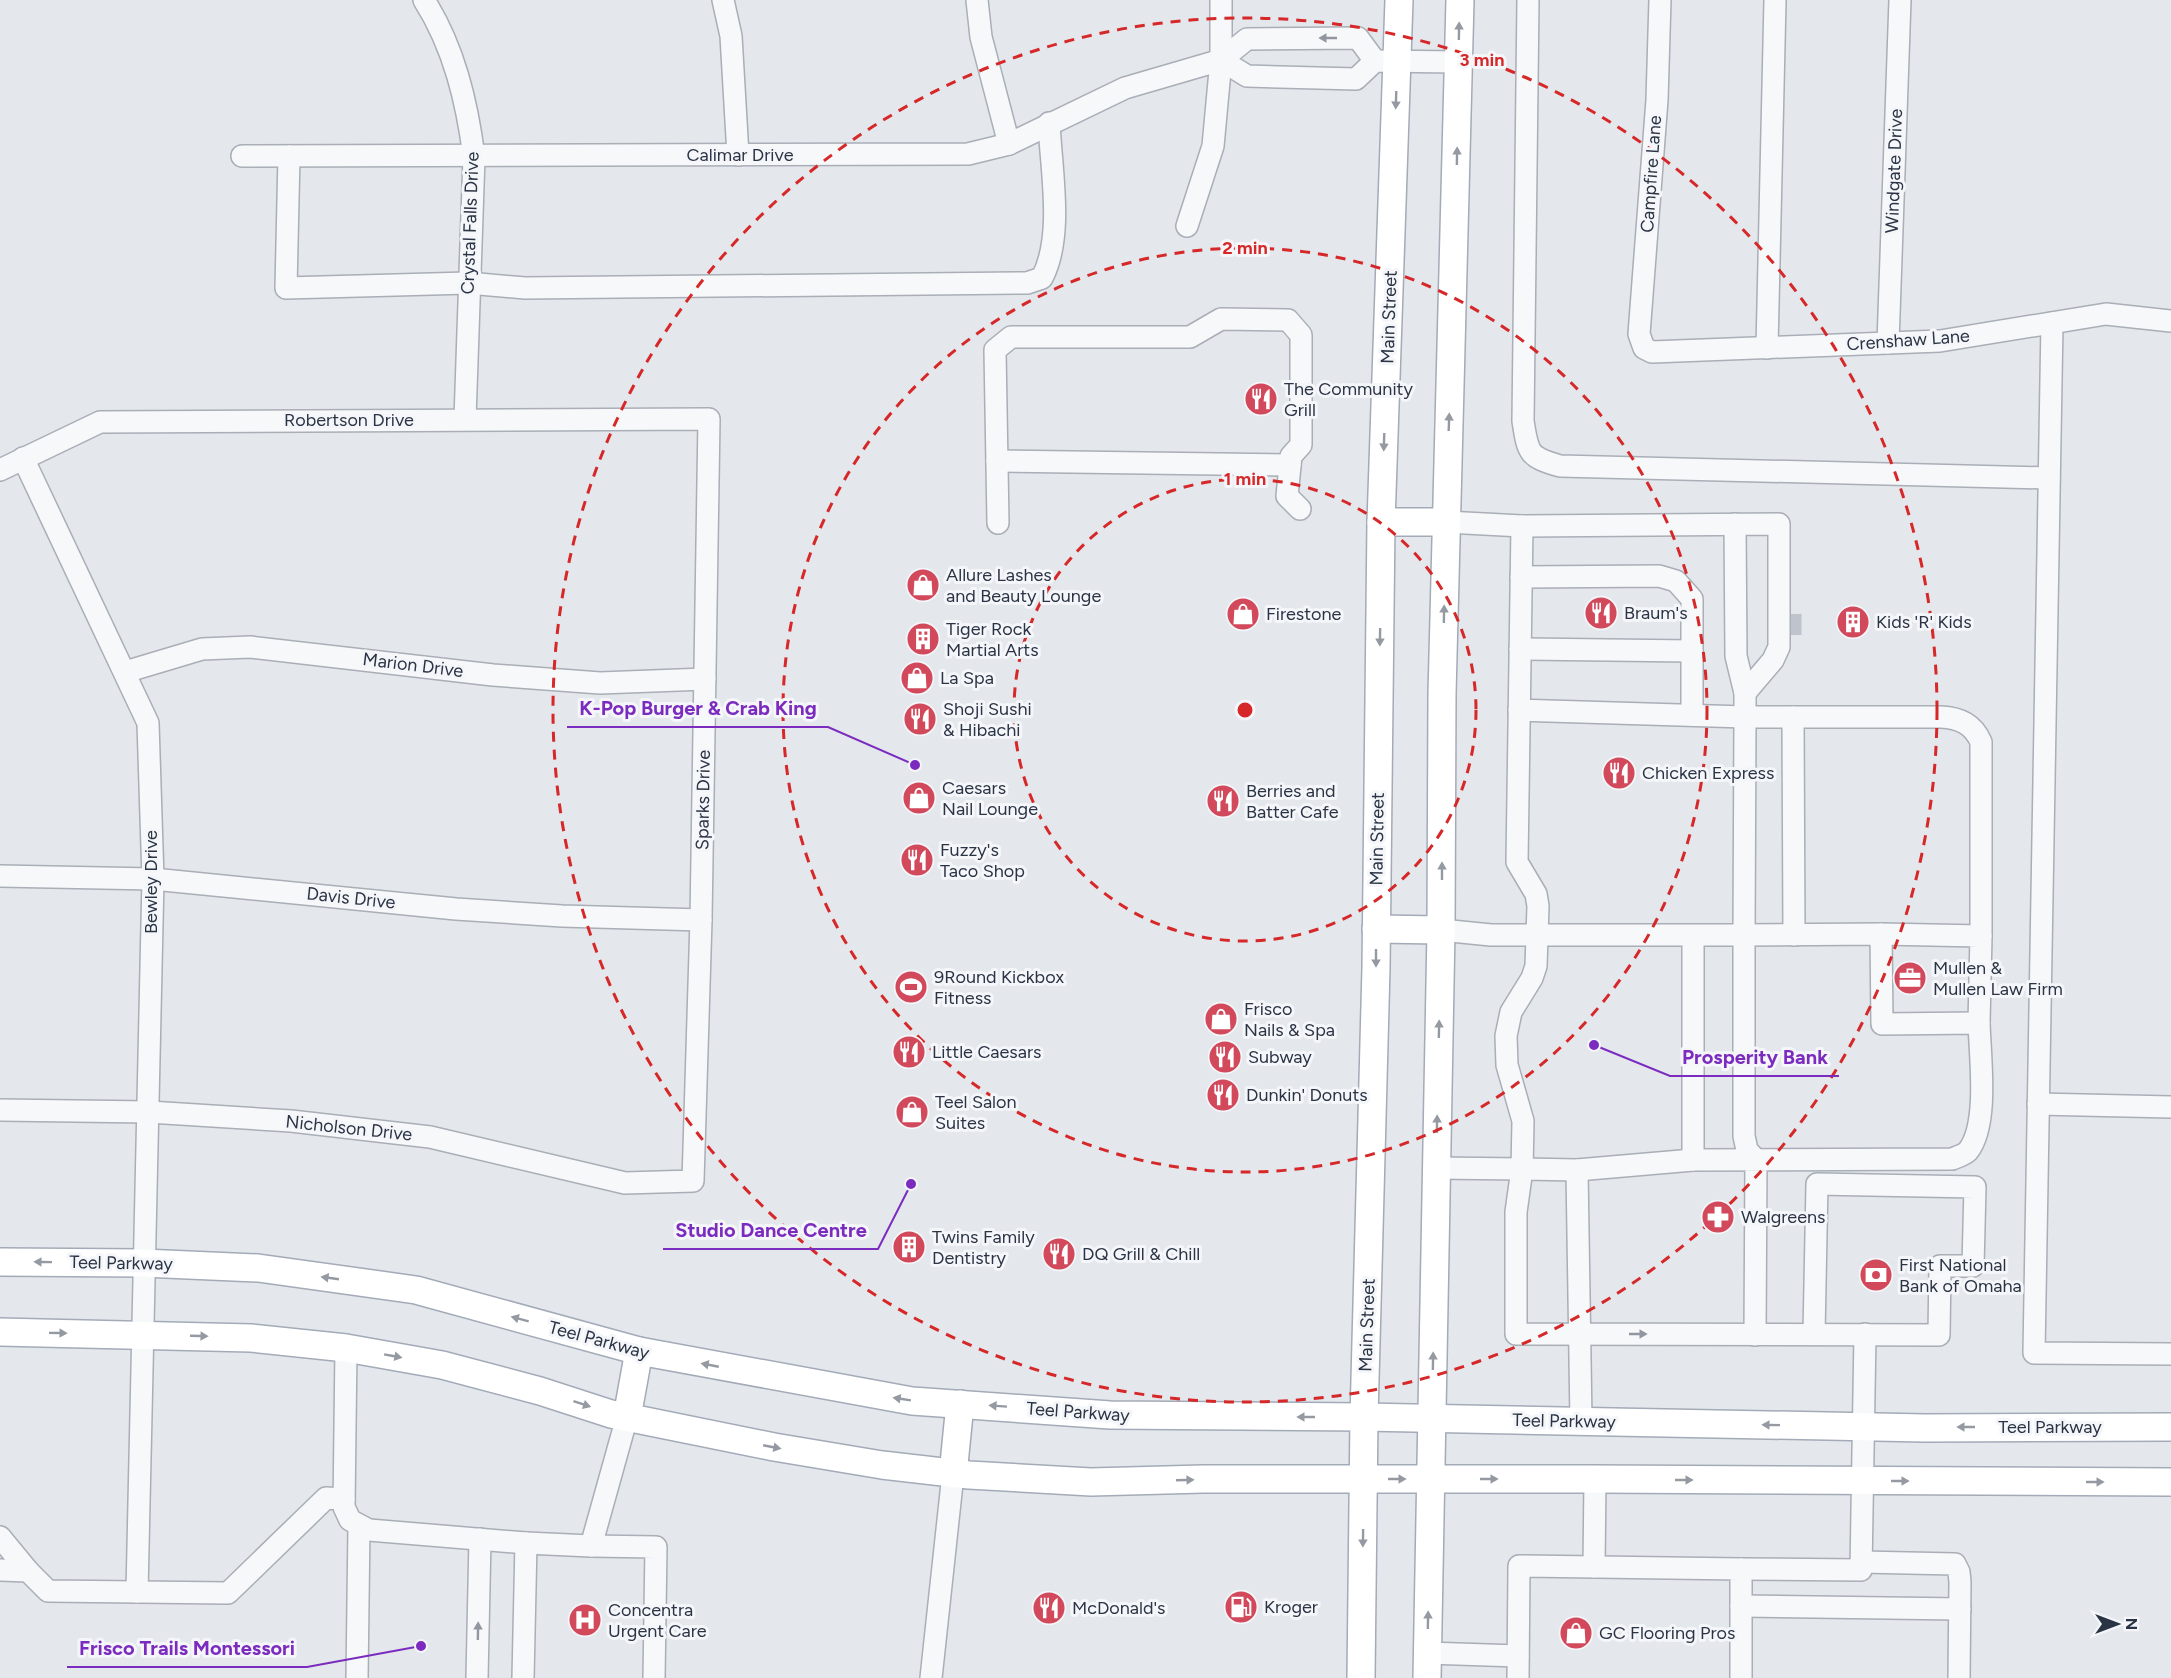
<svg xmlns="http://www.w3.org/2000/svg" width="2171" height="1678" font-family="Figtree,sans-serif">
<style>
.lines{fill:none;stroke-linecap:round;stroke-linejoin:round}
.minor-tunnel{stroke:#bfc3cb;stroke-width:21;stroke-dasharray:21 10;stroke-linecap:butt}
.minor-casing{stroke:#a9aeb7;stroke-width:24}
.major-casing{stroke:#a3abb8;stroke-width:30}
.minor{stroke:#f7f8fa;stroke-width:21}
.major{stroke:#fff;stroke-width:27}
.oneway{fill:#959aa2}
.oneway2{fill:#9196a0}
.ring{fill:none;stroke:#d62828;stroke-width:3;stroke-dasharray:10 8}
.labels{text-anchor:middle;stroke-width:6;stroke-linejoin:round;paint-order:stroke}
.street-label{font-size:18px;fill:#2b3445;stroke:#f4f6f9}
.poi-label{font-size:18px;fill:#2b3445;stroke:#f4f6f9;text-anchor:start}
.centre{fill:#d62828;stroke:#f4f6f9;stroke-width:3}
.ring-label{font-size:18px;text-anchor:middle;font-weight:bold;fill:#d62828;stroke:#f4f6f9;stroke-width:6;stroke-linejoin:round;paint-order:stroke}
.leader{fill:none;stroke:#7b2cbf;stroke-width:2}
.callout-dot{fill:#7b2cbf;stroke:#f4f6f9;stroke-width:2}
.callout-label{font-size:20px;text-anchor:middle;font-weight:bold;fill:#7b2cbf;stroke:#f4f6f9;stroke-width:6;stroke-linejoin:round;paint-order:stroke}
</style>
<rect width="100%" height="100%" fill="#e4e7ec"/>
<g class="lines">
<polyline class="minor-tunnel" points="1791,635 1791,609"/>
<defs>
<g id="minor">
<path d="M424,0C454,47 467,102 474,157L465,419"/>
<polyline points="723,0 731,36 738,155"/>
<polyline points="977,0 981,37 1009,144"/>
<path d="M1528,0L1523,421C1528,453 1528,457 1560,466L2049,478"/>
<polyline points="1660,0 1657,100 1639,334 1644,348 1652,352 1940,341 2106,314 2171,321"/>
<polyline points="1221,60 1247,76 1356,79 1375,61 1459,62"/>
<polyline points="242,156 968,154 1009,144 1125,88 1221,60 1247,39 1358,38 1375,61"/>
<path d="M289,156L286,288L468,283L525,288L1027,283L1042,278C1064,236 1051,170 1049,123"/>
<polyline points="1187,226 1213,146 1221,60 1221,0"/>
<polyline points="2052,323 2034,1353 2171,1354"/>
<polyline points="1888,343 1900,0"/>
<polyline points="1767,348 1775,0"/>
<polyline points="23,458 148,723 153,879 137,1592"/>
<polyline points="997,461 1290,465"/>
<polyline points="0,470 100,422 709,419 701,920 693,1181 625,1183 430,1137 291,1121 149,1112 0,1110"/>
<polyline points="1446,522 1522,526 1779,524 1779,647 1773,660 1745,693"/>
<polyline points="998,523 995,350 1011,337 1190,337 1221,319 1288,320 1301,335 1301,445 1291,456 1287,496 1300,509"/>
<polyline points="1521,577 1659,576 1676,581 1692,599 1692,715"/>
<polyline points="1520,649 1692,651"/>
<polyline points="125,672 202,649 250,647 493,675 600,683 705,679"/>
<polyline points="1519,710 1745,717 1745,693 1736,656 1735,524"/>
<polyline points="1793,717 1794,935"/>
<polyline points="0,876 153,879 456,909 562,916 701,920"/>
<path d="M1441,930L1491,935H1744L1745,717H1941C1960,718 1973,724 1981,742V936"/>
<polyline points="1881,934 1981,936 1979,1023"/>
<path d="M1693,936V1160L1952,1159C1957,1157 1964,1155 1968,1151C1989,1125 1980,1057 1979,1023L1882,1024L1881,934L1744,935V1136L1747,1150L1756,1160L1755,1335"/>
<polyline points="2038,1104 2171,1107"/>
<polyline points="1693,1160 1577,1170 1522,1169 1516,1212 1516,1334 1939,1335 1940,1266 1973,1266 1975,1187 1817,1184 1814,1334"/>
<polyline points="1436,1168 1522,1169 1523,1121 1507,1065 1506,1036 1511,1012 1532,978 1536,966 1538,906 1536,894 1517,862 1522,526"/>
<polyline points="1577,1170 1581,1421"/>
<polyline points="346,1348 344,1507 350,1520 369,1530 526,1543"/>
<polyline points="627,1417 591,1546 656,1547 654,1678"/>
<polyline points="0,1537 28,1571"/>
<polyline points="1861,1562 1955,1564 1959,1572 1960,1582 1959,1678"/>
<polyline points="1594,1567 1595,1479"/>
<polyline points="1741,1569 1861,1570 1865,1334"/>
<polyline points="0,1570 28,1571 48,1591 228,1593 326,1498 344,1499"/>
<polyline points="1741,1606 1960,1609"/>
<polyline points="1427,1653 1518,1656"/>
<polyline points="357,1678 359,1526"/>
<polyline points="477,1678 480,1539"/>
<polyline points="523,1678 526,1543 591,1546"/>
<polyline points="931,1678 953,1474"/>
<polyline points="1518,1678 1519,1566 1741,1569 1741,1678"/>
</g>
<g id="major">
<polyline points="1381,522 1446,522"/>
<polyline points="1376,929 1441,930"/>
<polyline points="0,1262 143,1263 258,1268 416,1290 639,1351 912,1401 1110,1415 1364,1417 1925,1428 2171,1427"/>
<polyline points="0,1332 251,1338 346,1348 442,1365 540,1391 611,1414 774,1447 882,1465 969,1475 1091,1482 1203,1479 1595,1479 2171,1482"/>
<polyline points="627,1417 639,1351"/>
<polyline points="953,1474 960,1404"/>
<polyline points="1361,1678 1364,1417 1376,968 1381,522 1399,0"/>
<polyline points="1427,1678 1441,930 1442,694 1460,0"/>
</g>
</defs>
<use href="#minor" class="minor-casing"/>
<use href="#major" class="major-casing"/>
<use href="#minor" class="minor"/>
<use href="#major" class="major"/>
</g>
<defs><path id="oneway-solid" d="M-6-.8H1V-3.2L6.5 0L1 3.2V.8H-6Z" transform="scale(1.5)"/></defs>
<g class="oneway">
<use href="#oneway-solid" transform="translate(1459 31) rotate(-89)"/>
<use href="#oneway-solid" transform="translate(1396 100) rotate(92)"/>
<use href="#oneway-solid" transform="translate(1457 156) rotate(-89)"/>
<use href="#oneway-solid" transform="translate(1449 422) rotate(-88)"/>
<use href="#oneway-solid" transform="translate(1384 442) rotate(92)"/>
<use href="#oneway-solid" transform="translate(1444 614) rotate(-89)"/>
<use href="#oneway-solid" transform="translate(1380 637) rotate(91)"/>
<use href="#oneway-solid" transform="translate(1442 871) rotate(-90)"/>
<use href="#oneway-solid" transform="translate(1376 958) rotate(90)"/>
<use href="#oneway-solid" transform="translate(1439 1029) rotate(-89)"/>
<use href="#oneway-solid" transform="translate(1437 1124) rotate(-89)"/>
<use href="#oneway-solid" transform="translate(43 1262) rotate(-179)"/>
<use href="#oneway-solid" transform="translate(330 1278) rotate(-172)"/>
<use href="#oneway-solid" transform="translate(520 1319) rotate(-165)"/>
<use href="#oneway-solid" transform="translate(58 1333) rotate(1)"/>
<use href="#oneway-solid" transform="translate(199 1336) rotate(2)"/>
<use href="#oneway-solid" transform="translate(393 1356) rotate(10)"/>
<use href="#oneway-solid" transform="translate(1433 1361) rotate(-89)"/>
<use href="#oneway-solid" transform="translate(710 1365) rotate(-169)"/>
<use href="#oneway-solid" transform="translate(902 1399) rotate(-171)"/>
<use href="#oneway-solid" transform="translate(582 1404) rotate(18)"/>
<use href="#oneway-solid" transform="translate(998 1406) rotate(-176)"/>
<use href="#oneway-solid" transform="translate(1306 1417) rotate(180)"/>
<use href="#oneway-solid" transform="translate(1771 1425) rotate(-179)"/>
<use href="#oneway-solid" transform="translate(1966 1427) rotate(180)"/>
<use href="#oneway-solid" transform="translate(772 1447) rotate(11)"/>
<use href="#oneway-solid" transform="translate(1397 1479)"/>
<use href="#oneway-solid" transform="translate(1489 1479)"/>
<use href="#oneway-solid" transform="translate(1185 1480) rotate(-2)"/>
<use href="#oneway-solid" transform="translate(1684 1480)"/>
<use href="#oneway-solid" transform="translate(1900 1481)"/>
<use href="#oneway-solid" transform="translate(2095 1482)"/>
<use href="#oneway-solid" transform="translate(1363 1538) rotate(91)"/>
<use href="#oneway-solid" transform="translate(1428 1620) rotate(-89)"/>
</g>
<g class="oneway2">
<use href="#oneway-solid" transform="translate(1328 38) rotate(180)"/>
<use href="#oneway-solid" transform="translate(1638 1334)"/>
<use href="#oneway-solid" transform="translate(478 1631) rotate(-89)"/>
</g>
<g class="ring">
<circle cx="1245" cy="710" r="231"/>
<circle cx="1245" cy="710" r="462"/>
<circle cx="1245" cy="710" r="692"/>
</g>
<defs>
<symbol id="restaurant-disc" viewBox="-11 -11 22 22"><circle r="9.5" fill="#d1495b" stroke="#f4f6f9"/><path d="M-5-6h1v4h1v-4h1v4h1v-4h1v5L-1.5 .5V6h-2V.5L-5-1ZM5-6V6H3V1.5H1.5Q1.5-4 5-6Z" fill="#fff"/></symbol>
<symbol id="shop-disc" viewBox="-11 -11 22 22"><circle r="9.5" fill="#d1495b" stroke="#f4f6f9"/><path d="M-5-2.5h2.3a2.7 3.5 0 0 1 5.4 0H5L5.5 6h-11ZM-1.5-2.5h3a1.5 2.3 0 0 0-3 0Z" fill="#fff"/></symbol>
<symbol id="building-disc" viewBox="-11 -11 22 22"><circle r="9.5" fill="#d1495b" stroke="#f4f6f9"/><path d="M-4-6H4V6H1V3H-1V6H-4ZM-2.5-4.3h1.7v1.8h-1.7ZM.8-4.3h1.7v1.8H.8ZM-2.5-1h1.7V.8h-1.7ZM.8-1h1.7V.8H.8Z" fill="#fff"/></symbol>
<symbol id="office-disc" viewBox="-11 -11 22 22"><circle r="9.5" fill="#d1495b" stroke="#f4f6f9"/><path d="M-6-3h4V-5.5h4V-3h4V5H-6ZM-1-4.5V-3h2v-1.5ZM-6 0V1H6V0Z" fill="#fff"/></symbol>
<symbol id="stadium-disc" viewBox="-11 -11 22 22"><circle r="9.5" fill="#d1495b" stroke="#f4f6f9"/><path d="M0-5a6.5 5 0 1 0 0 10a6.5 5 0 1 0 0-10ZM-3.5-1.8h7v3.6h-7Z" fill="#fff"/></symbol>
<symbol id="pharmacy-disc" viewBox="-11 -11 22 22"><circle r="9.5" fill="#d1495b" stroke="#f4f6f9"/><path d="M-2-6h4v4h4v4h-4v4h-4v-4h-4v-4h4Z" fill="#fff"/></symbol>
<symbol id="bank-disc" viewBox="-11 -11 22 22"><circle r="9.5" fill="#d1495b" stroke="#f4f6f9"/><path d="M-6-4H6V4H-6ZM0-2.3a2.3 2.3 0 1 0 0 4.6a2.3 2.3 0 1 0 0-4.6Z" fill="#fff"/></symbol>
<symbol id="fuel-disc" viewBox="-11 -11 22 22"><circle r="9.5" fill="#d1495b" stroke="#f4f6f9"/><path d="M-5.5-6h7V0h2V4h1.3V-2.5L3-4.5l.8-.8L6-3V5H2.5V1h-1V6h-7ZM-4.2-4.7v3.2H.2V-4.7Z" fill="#fff"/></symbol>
<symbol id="hospital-disc" viewBox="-11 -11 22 22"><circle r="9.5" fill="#d1495b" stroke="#f4f6f9"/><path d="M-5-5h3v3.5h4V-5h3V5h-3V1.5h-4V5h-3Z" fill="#fff"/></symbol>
</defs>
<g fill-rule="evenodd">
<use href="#restaurant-disc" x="1242" y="380" width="38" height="38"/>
<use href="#shop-disc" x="904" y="566" width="38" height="38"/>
<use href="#restaurant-disc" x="1582" y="594" width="38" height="38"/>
<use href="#shop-disc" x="1224" y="595" width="38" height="38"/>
<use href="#building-disc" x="1834" y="603" width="38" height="38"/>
<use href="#building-disc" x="904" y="620" width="38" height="38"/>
<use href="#shop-disc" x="898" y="659" width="38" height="38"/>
<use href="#restaurant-disc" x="901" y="700" width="38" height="38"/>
<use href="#restaurant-disc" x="1600" y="754" width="38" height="38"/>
<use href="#shop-disc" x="900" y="779" width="38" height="38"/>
<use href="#restaurant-disc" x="1204" y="782" width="38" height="38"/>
<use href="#restaurant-disc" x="898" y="841" width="38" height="38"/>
<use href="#office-disc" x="1891" y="959" width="38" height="38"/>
<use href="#stadium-disc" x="892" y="968" width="38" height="38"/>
<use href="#shop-disc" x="1202" y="1000" width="38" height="38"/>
<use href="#restaurant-disc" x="890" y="1033" width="38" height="38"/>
<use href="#restaurant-disc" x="1206" y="1038" width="38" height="38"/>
<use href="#restaurant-disc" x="1204" y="1076" width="38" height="38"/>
<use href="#shop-disc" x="893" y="1093" width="38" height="38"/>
<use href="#pharmacy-disc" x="1699" y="1198" width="38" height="38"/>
<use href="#building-disc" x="890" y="1228" width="38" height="38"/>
<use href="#restaurant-disc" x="1040" y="1235" width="38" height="38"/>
<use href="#bank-disc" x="1857" y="1256" width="38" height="38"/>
<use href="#fuel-disc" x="1222" y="1588" width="38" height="38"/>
<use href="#restaurant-disc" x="1030" y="1589" width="38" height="38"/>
<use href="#hospital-disc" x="566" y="1601" width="38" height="38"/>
<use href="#shop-disc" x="1557" y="1614" width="38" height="38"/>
</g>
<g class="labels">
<g class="street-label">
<text x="740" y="161">Calimar Drive</text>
<text transform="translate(1894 171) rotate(-88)" y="6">Windgate Drive</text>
<text transform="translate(1651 174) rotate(-86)" y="6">Campfire Lane</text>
<text transform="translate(470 223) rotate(-88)" y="6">Crystal Falls Drive</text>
<text transform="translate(1389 317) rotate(-88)" y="6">Main Street</text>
<text transform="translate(1908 340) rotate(-4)" y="6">Crenshaw Lane</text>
<text x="349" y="426">Robertson Drive</text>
<text transform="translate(413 665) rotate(7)" y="6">Marion Drive</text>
<text transform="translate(703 800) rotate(-89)" y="6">Sparks Drive</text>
<text transform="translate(1377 839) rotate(-89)" y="6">Main Street</text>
<text transform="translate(151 882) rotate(-90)" y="6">Bewley Drive</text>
<text transform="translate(351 898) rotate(6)" y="6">Davis Drive</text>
<text transform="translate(349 1128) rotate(6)" y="6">Nicholson Drive</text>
<text transform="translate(121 1263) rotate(1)" y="6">Teel Parkway</text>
<text transform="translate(1367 1325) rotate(-88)" y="6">Main Street</text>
<text transform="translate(599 1340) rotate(15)" y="6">Teel Parkway</text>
<text transform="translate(1078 1412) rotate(4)" y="6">Teel Parkway</text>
<text transform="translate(1564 1421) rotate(1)" y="6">Teel Parkway</text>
<text x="2050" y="1433">Teel Parkway</text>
</g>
<g class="poi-label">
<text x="1284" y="395">The Community<tspan x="1284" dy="21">Grill</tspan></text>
<text x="946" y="581">Allure Lashes<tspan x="946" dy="21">and Beauty Lounge</tspan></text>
<text x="1624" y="619">Braum's</text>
<text x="1266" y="620">Firestone</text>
<text x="1876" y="628">Kids 'R' Kids</text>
<text x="946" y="635">Tiger Rock<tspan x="946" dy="21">Martial Arts</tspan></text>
<text x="940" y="684">La Spa</text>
<text x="943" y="715">Shoji Sushi<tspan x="943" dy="21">&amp; Hibachi</tspan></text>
<text x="1642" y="779">Chicken Express</text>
<text x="942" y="794">Caesars<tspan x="942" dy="21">Nail Lounge</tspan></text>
<text x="1246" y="797">Berries and<tspan x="1246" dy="21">Batter Cafe</tspan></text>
<text x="940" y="856">Fuzzy's<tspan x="940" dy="21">Taco Shop</tspan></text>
<text x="1933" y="974">Mullen &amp;<tspan x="1933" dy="21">Mullen Law Firm</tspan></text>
<text x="934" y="983">9Round Kickbox<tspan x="934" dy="21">Fitness</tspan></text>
<text x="1244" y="1015">Frisco<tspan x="1244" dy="21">Nails &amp; Spa</tspan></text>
<text x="932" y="1058">Little Caesars</text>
<text x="1248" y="1063">Subway</text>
<text x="1246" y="1101">Dunkin' Donuts</text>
<text x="935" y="1108">Teel Salon<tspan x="935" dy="21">Suites</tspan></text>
<text x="1741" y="1223">Walgreens</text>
<text x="932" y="1243">Twins Family<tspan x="932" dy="21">Dentistry</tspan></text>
<text x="1082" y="1260">DQ Grill &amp; Chill</text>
<text x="1899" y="1271">First National<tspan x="1899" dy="21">Bank of Omaha</tspan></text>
<text x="1264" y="1613">Kroger</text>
<text x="1072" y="1614">McDonald's</text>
<text x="608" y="1616">Concentra<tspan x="608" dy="21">Urgent Care</tspan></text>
<text x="1599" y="1639">GC Flooring Pros</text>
</g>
</g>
<circle cx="1245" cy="710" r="9" class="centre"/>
<g class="ring-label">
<text x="1482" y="66">3 min</text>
<text x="1245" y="254">2 min</text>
<text x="1245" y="485">1 min</text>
</g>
<path class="leader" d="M915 765L828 727H567M1594 1045L1670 1076H1839M911 1184L878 1249H663M421 1646L307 1667H67"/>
<g class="callout-dot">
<circle cx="915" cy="765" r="6"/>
<circle cx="1594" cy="1045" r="6"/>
<circle cx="911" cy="1184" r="6"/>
<circle cx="421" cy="1646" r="6"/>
</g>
<g class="callout-label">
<text x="698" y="715">K-Pop Burger &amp; Crab King</text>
<text x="1755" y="1064">Prosperity Bank</text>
<text x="771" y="1237">Studio Dance Centre</text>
<text x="187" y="1655">Frisco Trails Montessori</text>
</g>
<g transform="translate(2117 1624) rotate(90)" stroke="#f4f6f9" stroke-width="4.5" paint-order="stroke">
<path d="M0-4.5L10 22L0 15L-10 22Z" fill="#2b3445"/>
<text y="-9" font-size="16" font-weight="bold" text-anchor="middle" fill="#2b3445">N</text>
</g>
</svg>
